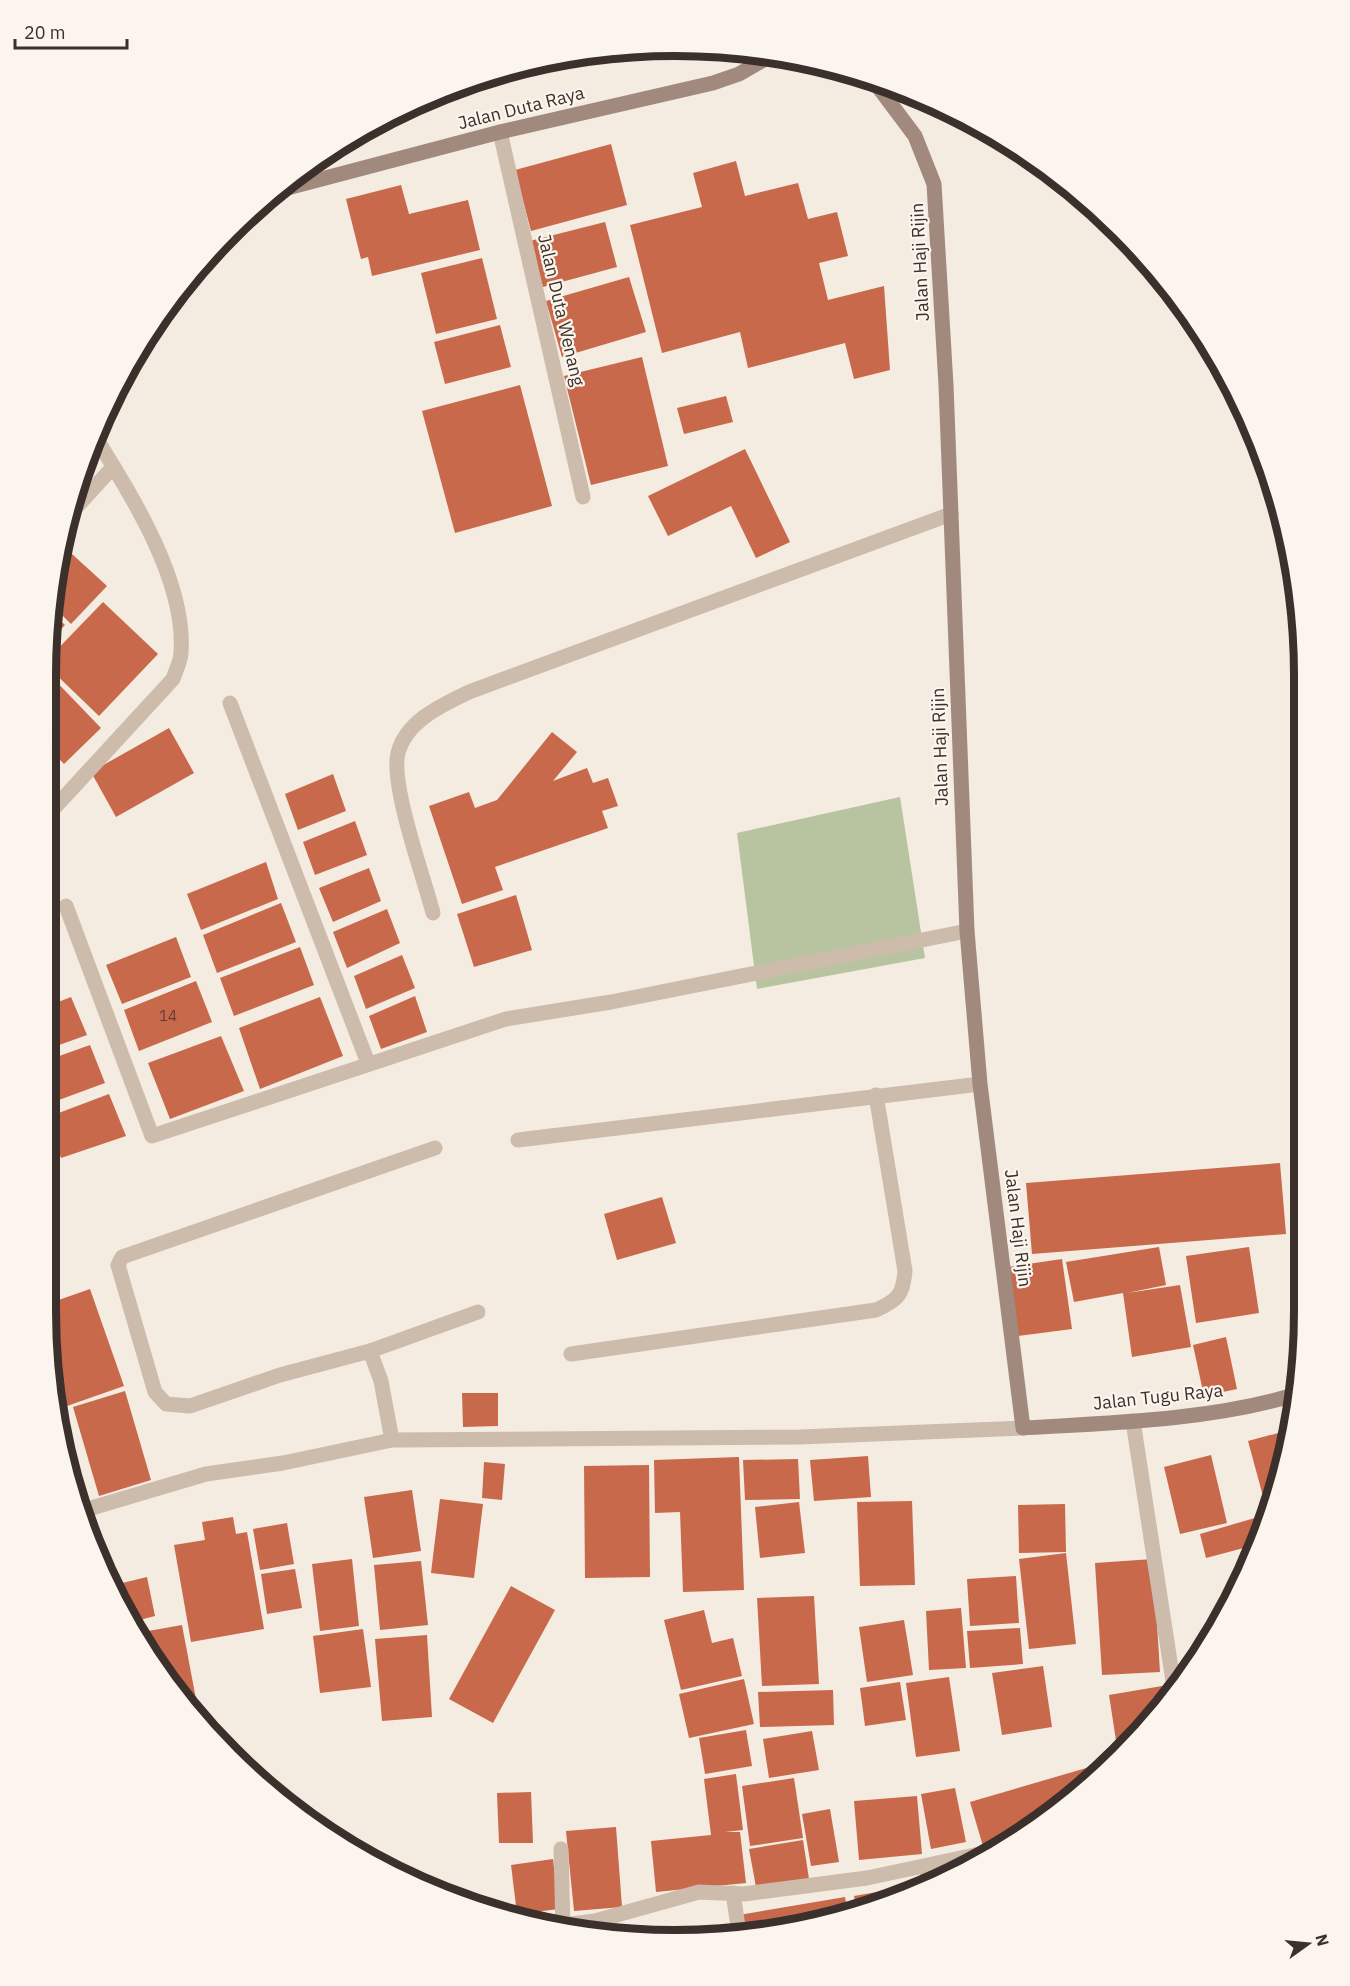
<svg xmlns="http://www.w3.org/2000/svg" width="1350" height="1986" font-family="'IBM Plex Sans',sans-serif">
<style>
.green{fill:#b8c4a0}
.building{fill:#c8694b}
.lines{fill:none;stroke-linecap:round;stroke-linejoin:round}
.lane{stroke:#cdbbac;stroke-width:15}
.street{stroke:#cdbbac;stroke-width:15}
.secondary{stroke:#a18a7d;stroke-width:15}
.labels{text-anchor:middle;stroke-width:4.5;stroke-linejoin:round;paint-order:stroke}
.number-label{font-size:15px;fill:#5e3e33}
.street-label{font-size:18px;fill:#3b302b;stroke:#fbf5ee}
.rim{fill:none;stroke:#3b302b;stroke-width:8}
</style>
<rect width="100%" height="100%" fill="#f4ebe1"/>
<polygon class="green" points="900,797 925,958 757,989 737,833"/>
<g class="building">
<polygon points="611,144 627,205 531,231 515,170"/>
<polygon points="736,161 745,196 798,183 808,219 837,212 848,256 819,263 828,300 884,286 890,370 854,379 845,343 748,368 740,332 662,353 630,225 702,207 693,173"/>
<polygon points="401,185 409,214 468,200 480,250 372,276 368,257 361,259 346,199"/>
<polygon points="605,222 617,267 543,287 530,241"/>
<polygon points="482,258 497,319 436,334 421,273"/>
<polygon points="629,277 646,332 562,357 546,301"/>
<polygon points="500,325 511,367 445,384 434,342"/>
<polygon points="642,357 668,466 591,485 564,376"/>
<polygon points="520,385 552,506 455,533 422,411"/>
<polygon points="726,396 733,422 684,434 677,408"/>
<polygon points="745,449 790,542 756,558 731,506 668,536 648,496"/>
<polygon points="60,543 107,586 71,624 52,605"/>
<polygon points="103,602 158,654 99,716 46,665 46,661"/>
<polygon points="51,612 65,625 48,643"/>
<polygon points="47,672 101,728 64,764 46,745 45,675"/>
<polygon points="169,728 194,773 116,817 91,772"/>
<polygon points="552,732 577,752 553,781 587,768 593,783 608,778 618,806 602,811 608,828 495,867 503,890 462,904 429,806 469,792 475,808 497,800"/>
<polygon points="46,754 59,768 46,780"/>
<polygon points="333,774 346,811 298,830 285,794"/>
<polygon points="355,821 367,855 315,875 303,842"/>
<polygon points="266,862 278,899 201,930 187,894"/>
<polygon points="369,868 381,901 333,922 319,888"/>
<polygon points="516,895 532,950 474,967 457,914"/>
<polygon points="281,903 296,942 217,973 203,935"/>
<polygon points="387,909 400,943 347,968 333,932"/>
<polygon points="176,937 191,977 122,1004 106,965"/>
<polygon points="300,947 314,985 234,1016 220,978"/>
<polygon points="402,955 415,988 366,1009 354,976"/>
<polygon points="196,981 212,1022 139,1051 124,1010"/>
<polygon points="415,996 427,1032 381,1049 369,1016"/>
<polygon points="71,997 87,1035 48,1049 48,1006"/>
<polygon points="320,997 343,1056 260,1089 239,1028"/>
<polygon points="221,1036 244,1091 170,1119 148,1063"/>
<polygon points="90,1045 105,1083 48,1104 48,1060"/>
<polygon points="109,1094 126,1136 61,1158 48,1125 48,1117"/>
<polygon points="1280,1163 1286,1234 1032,1254 1026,1183"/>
<polygon points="662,1197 676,1243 617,1260 604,1214"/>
<polygon points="1159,1247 1166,1285 1127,1293 1180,1285 1191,1347 1132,1357 1123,1293 1074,1302 1066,1262"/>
<polygon points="1249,1247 1259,1313 1196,1323 1186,1256"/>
<polygon points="1062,1259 1072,1329 1018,1336 1008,1267"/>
<polygon points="90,1289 124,1386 67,1406 50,1359 50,1303"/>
<polygon points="1226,1337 1237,1389 1204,1396 1193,1345"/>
<polygon points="125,1391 151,1480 99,1496 73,1407"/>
<polygon points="462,1393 498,1393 498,1426 463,1427"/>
<polygon points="1293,1429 1293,1434 1267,1511 1248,1441"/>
<polygon points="1211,1455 1227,1523 1180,1534 1164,1467"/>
<polygon points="868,1456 871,1497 814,1501 810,1460"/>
<polygon points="739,1457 744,1590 683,1592 680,1512 655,1513 654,1460"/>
<polygon points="798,1459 800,1499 745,1500 743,1460"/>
<polygon points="484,1462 505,1464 502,1500 482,1498"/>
<polygon points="649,1465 650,1577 585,1578 584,1466"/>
<polygon points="412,1490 421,1551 373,1558 364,1497"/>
<polygon points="440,1499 483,1504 474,1578 431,1573"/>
<polygon points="912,1501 915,1585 860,1586 857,1502"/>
<polygon points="799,1502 805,1553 760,1558 755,1507"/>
<polygon points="1065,1504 1066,1552 1019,1553 1018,1505"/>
<polygon points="1265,1515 1255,1545 1206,1558 1200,1534"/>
<polygon points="233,1517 236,1534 247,1532 264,1629 191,1642 174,1545 205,1540 202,1522"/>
<polygon points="287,1523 294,1564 260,1570 253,1529"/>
<polygon points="1066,1553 1076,1644 1029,1649 1019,1559"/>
<polygon points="352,1559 359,1626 320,1631 312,1564"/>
<polygon points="1153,1559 1160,1672 1102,1675 1095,1563"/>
<polygon points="421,1561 428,1625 380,1630 374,1565"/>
<polygon points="295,1569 302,1608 267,1614 261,1574"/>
<polygon points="1016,1576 1019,1623 970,1626 967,1579"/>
<polygon points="147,1577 155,1616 132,1622 114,1585"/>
<polygon points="511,1586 555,1610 493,1723 449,1699"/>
<polygon points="814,1596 819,1684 762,1686 757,1598"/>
<polygon points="961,1608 966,1668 929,1670 926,1611"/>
<polygon points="704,1610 712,1643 733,1638 742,1676 681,1690 664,1620"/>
<polygon points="904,1620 913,1675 867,1682 859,1627"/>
<polygon points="182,1625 196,1699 182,1702 151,1661 137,1633"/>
<polygon points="1020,1628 1023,1664 970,1668 967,1631"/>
<polygon points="363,1629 371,1687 320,1693 313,1636"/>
<polygon points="427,1635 432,1717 382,1721 375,1639"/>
<polygon points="1043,1666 1052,1727 1002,1735 992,1673"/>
<polygon points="949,1677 960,1751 916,1757 906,1683"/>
<polygon points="744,1679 754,1724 689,1738 679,1694"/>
<polygon points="900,1682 906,1720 865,1726 860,1688"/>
<polygon points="1162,1686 1165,1706 1130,1745 1117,1747 1109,1695"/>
<polygon points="833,1690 834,1725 760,1727 758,1692"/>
<polygon points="746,1730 752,1766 705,1774 699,1738"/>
<polygon points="812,1731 819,1770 769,1778 763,1739"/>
<polygon points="1117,1759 1001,1848 985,1853 970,1802"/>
<polygon points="736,1774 743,1830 725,1832 740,1832 746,1883 656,1892 651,1841 711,1835 704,1779"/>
<polygon points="794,1778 803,1838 750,1846 742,1786"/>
<polygon points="955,1788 966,1842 931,1849 921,1794"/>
<polygon points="531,1792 533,1843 499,1843 497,1793"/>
<polygon points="917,1796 922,1854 859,1860 854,1801"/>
<polygon points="830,1809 839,1862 811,1866 802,1814"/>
<polygon points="616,1827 622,1907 574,1911 566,1831"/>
<polygon points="803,1840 809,1879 756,1887 749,1849"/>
<polygon points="553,1859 559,1909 517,1914 511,1865"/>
<polygon points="905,1887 907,1896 857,1911 854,1896"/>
<polygon points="845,1897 848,1914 798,1929 741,1933 739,1915"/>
<polygon points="729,1926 731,1933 686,1936 686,1935"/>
</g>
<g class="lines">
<path class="lane" d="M433,913C424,878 390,784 398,753C406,721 442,705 469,692L951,514"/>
<g class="street">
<polyline points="500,132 583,497"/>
<polyline points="71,513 113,467"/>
<polyline points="230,703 368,1063"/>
<path d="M46,817L173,679C176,670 181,661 181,652C186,582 132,496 96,438"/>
<polyline points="66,906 152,1136 506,1019 611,1002 967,931"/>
<polyline points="518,1140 980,1084"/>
<polyline points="370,1351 478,1312"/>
<path d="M571,1354L876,1310C898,1300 903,1295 905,1271L876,1095"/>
<polyline points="1133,1421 1175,1694"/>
<polyline points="392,1440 381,1381 370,1351 280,1375 190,1406 166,1404 155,1392 118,1265 122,1257 435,1148"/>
<polyline points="78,1512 206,1474 283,1463 392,1440 800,1437 1023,1428"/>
<polyline points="561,1849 563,1930"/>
<polyline points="927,1867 929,1887"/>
<polyline points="733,1893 739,1933"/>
<polyline points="563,1925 595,1921 699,1892 744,1894 867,1878 998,1850"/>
</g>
<g class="secondary">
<path d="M873,80L915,136L934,184L946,385L967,931L980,1084L1023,1428C1109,1423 1214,1420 1297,1394"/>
<polyline points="276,191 500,132 713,83 739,74 772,55"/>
</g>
</g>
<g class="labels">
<g class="number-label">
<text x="168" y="1021">14</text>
</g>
<g class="street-label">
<text transform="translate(521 108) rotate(-14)" y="6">Jalan Duta Raya</text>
<text transform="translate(920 262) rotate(-93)" y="6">Jalan Haji Rijin</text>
<text transform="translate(561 310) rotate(77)" y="6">Jalan Duta Wenang</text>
<text transform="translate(940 747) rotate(-92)" y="6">Jalan Haji Rijin</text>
<text transform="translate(1018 1228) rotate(83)" y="6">Jalan Haji Rijin</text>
<text transform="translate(1158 1397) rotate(-6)" y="6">Jalan Tugu Raya</text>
</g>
</g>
<path d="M0 0H1350V1986H0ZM675 56H675A619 619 0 0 1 1294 675V1311A619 619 0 0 1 675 1930H675A619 619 0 0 1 56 1311V675A619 619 0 0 1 675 56Z" fill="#fbf5ee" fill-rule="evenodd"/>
<path class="rim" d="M675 56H675A619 619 0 0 1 1294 675V1311A619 619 0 0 1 675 1930H675A619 619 0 0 1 56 1311V675A619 619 0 0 1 675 56Z"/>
<g transform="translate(1308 1944) rotate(75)" stroke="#fbf5ee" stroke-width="4.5" paint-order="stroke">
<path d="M0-4.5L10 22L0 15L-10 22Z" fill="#3b302b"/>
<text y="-9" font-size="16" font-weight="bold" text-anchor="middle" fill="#3b302b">N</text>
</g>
<path d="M15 39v9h112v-9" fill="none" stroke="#3b302b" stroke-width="3"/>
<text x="24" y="39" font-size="18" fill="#3b302b" stroke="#fbf5ee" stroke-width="4.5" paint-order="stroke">20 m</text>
</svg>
